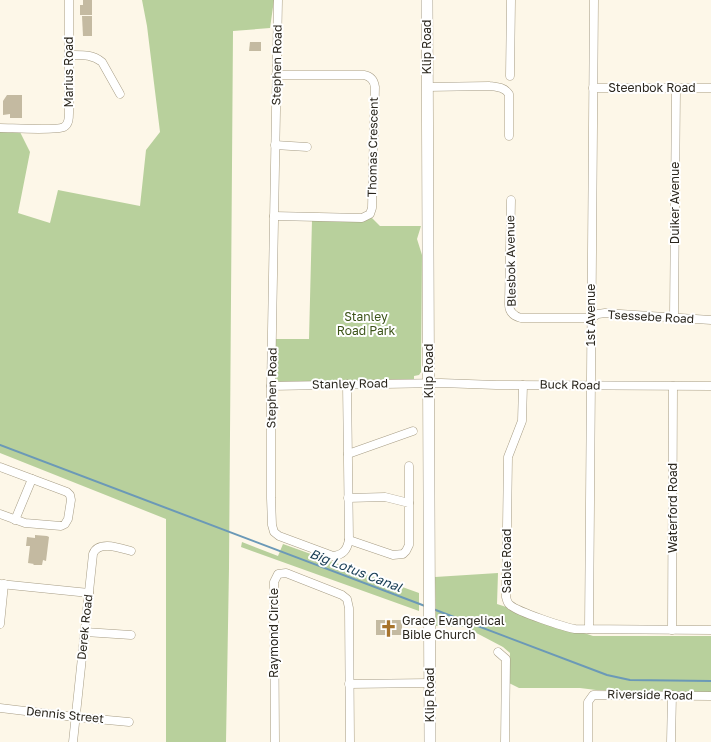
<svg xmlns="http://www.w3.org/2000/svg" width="711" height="742" font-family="'Golos Text',sans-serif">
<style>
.green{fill:#b8d09c}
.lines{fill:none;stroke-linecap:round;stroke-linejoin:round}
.stream{stroke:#6b99b7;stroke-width:2}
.building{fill:#c4baa1}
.street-casing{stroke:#a79d85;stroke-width:9}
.secondary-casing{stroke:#a79d85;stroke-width:12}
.street{stroke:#fff;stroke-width:8}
.secondary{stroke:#fff;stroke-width:11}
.labels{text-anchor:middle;stroke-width:4;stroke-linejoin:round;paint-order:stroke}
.street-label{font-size:12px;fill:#2a261d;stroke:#fff}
.park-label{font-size:12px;fill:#3d5419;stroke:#fff}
.poi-label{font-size:12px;fill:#2a261d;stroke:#fff;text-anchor:start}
.water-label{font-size:13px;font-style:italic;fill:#173c54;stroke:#fff}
</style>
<rect width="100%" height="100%" fill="#fdf7e8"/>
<g class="green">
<polygon points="142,0 274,0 270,28 233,31 229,568 226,742 166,742 166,519 0,453 0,132 20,132 30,152 18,213 50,223 58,190 140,206 146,150 160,132 147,26"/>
<polygon points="371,217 380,226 421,226 417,239 422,255 421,372 419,375 414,376 414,379 279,382 275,377 275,339 309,339 312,220"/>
<polygon points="242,542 278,556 283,544 419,593 419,611 241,547"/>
<polygon points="498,573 497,604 593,636 711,636 711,696 596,690 580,688 519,688 509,683 510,653 503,647 465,627 436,626 435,577"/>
</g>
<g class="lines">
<g class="stream">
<polyline points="0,445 425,606"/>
<polyline points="433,609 607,675 630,680 711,681"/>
</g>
</g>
<g class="building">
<polygon points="83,0 92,0 92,15 80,15 80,5 83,5"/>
<polygon points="82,16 92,16 92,36 83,36"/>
<polygon points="250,42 261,42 261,51 249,51"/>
<polygon points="7,95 22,95 22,118 10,118 10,114 3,115 3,101"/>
<polygon points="35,535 47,536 49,537 46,561 43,560 42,565 33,565 34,564 28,563 30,546 26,546 27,537 35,538"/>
<rect x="376" y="620" width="26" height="15"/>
</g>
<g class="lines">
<defs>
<g id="street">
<path d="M278,0L271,386V498L272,525L274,532L279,536L333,556C343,555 347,550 349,540L347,384"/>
<path d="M69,55C82,55 92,54 102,62L120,94"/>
<polyline points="510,76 511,0"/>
<path d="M427,87L489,86C497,87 504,87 509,94V136"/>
<polyline points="593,88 711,88"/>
<path d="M0,128C11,128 56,131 64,127C69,124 69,118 69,113V0"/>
<polyline points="275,145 307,147"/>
<path d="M511,200L509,304C509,311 513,316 521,318H591L598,314L605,313L711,320"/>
<path d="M274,216L362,218L370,214L372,208L375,87C374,80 370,76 364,75H276"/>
<polyline points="674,318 676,88"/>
<path d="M523,385L522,421L508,457L506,597C507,600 507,603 510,605C518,612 564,627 575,629L711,630"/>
<polyline points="271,386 441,383 496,385 711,386"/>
<polyline points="348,454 413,431"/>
<polyline points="0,467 67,492 70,495 71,500 68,519 65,524 61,526 25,523 0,514"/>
<polyline points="348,498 385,497 409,503 409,545 406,551 403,554 393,555 349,540"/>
<polyline points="409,503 409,466"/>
<polyline points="15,520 32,479"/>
<polyline points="0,584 89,593"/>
<polyline points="0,624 4,584"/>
<polyline points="589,629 594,0"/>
<polyline points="672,630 673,386"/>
<polyline points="85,632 131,635"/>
<polyline points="498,652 506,659 505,742"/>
<polyline points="349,684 430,683"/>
<polyline points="0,708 75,717 129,722"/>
<path d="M73,742L93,554C98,540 120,548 131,551"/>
<polyline points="275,742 274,582 278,574 286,573 342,595 347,599 349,608 350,742"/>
<polyline points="588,742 588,702 593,695 711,696"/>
<polyline points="671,742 672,695"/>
</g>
<polyline id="secondary" points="427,0 430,742"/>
</defs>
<use href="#street" class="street-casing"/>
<use href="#secondary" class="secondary-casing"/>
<use href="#street" class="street"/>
<use href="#secondary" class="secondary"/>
</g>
<defs>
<symbol id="church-bare" viewBox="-9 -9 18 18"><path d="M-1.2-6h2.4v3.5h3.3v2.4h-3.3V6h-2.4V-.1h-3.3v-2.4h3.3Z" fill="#a7732c" stroke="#fff" stroke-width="2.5" paint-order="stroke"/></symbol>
</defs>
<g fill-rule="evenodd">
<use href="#church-bare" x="376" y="616" width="25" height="25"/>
</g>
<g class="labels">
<g class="street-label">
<text transform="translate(427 47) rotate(-90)" y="4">Klip Road</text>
<text transform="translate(277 65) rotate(-89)" y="4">Stephen Road</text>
<text transform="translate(69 72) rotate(-90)" y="4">Marius Road</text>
<text x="652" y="92">Steenbok Road</text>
<text transform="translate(373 147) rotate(-89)" y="4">Thomas Crescent</text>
<text transform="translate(675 203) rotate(-90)" y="4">Duiker Avenue</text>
<text transform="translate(511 261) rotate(-91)" y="4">Blesbok Avenue</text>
<text transform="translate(591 315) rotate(-90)" y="4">1st Avenue</text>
<text transform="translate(651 317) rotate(3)" y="4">Tsessebe Road</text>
<text transform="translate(429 371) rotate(-90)" y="4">Klip Road</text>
<text transform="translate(350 384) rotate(-1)" y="4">Stanley Road</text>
<text transform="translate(570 385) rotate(1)" y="4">Buck Road</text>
<text transform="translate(272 388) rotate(-89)" y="4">Stephen Road</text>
<text transform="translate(673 508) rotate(-90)" y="4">Waterford Road</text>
<text transform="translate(507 561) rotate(-90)" y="4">Sable Road</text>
<text transform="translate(85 627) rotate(-84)" y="4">Derek Road</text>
<text transform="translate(274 633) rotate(-90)" y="4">Raymond Circle</text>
<text transform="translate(430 695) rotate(-90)" y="4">Klip Road</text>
<text transform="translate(650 695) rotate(1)" y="4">Riverside Road</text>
<text transform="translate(65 715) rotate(6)" y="4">Dennis Street</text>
</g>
<g class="park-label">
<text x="366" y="321">Stanley<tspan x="366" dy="14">Road Park</tspan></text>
</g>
<g class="poi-label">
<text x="402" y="625">Grace Evangelical<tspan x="402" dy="14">Bible Church</tspan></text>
</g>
<g class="water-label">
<text transform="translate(356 570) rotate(21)" y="5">Big Lotus Canal</text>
</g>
</g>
</svg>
